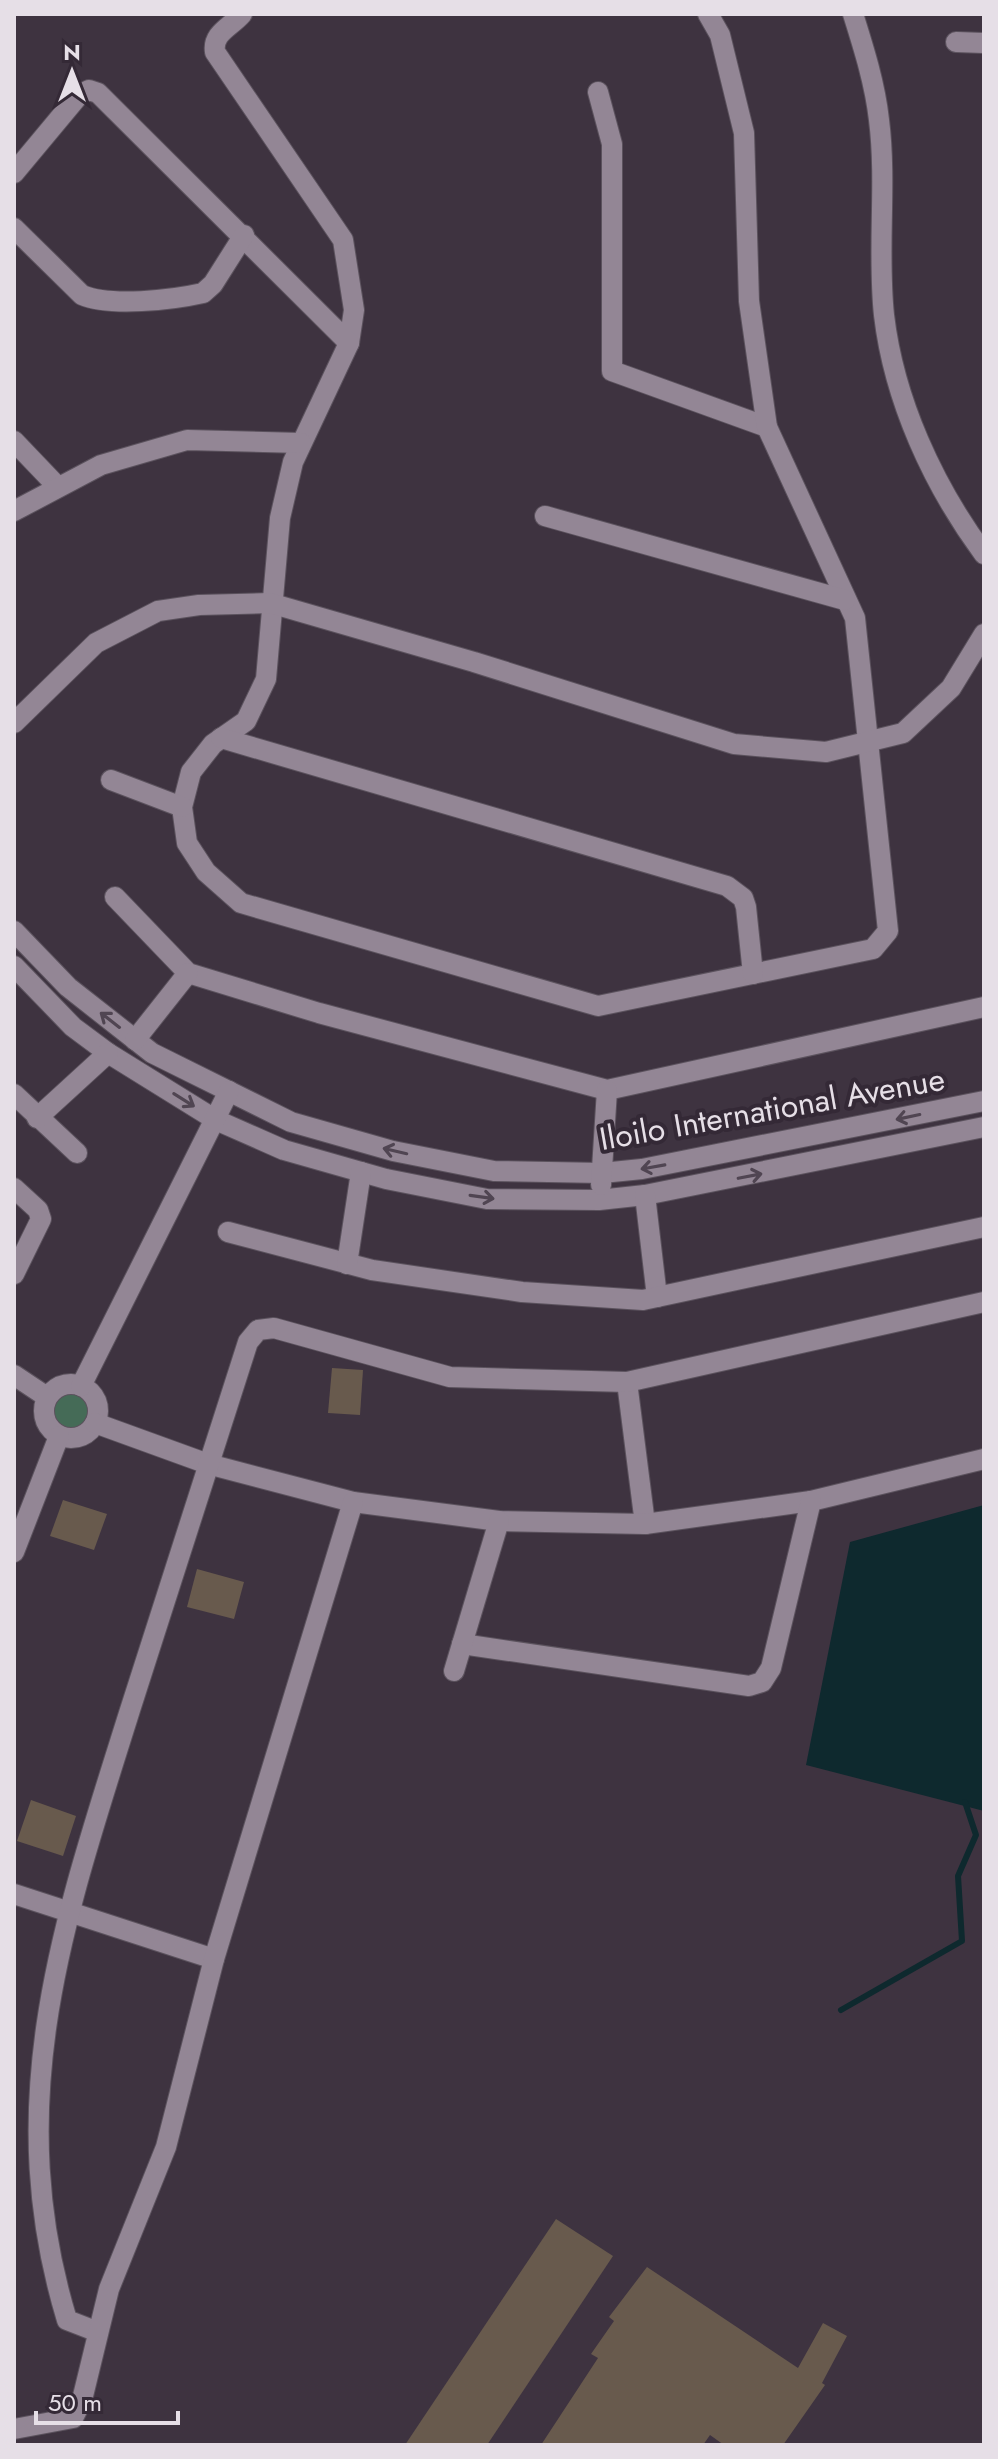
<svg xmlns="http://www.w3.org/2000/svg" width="998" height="2459" font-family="Jost,sans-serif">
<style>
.green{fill:#456b57}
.water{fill:#0e292e}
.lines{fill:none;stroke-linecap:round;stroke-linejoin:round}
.stream{stroke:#0e292e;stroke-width:6}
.building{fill:#685a4d}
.minor-casing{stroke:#5b525d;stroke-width:22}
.minor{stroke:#938695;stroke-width:20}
.oneway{stroke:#504552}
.labels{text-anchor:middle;stroke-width:8;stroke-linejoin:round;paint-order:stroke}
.street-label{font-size:32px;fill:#e6dfe7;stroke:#342936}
</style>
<rect width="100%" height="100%" fill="#3e3340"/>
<circle class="green" cx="71" cy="1411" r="18"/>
<polygon class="water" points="984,1505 984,1811 806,1765 850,1542"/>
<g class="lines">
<polyline class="stream" points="841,2010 962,1941 958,1876 976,1835 965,1802"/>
</g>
<g class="building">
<polygon points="332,1368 363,1370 360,1415 328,1413"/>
<polygon points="63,1500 107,1514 94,1550 50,1536"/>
<polygon points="197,1569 244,1582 234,1619 187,1607"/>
<polygon points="31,1800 76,1816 63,1856 17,1841"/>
<polygon points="556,2219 613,2256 487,2445 405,2445"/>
<polygon points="647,2267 798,2368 823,2323 847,2336 822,2383 825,2385 783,2445 724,2445 710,2435 703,2445 541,2445 598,2358 591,2354 614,2321 609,2317"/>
</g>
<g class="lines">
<defs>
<g id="minor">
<path d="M242,14C231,27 212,33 215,52L343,240L354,310L349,343"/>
<path d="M853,14C864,49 875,84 879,120C887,184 877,250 884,315C894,400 933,485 984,554"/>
<polyline points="956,42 984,43"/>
<polyline points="598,92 612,144 612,371 767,427"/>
<polyline points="14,173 79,95 89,90 98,93 349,343 293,462 280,518 266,679 246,721 213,744 191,772 182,807 187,843 206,872 241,903 598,1006 873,949 888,931 855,618 767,427 749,301 744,133 720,35 708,14"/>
<path d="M14,228L82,295C110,307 172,300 203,293L213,284L244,235"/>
<polyline points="14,441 57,486"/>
<polyline points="14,511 101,465 187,440 301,443"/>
<polyline points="545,516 845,600"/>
<polyline points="14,723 96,643 158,611 199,605 270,603 474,662 734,744 826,752 903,733 951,688 984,634"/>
<polyline points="221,738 727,886 743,898 746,907 753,974"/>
<polyline points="111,780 182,807"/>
<polyline points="115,897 188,973 319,1013 607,1090 984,1007"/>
<polyline points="14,931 68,987 152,1053 291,1122 393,1151 494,1171 602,1173 642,1169 984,1101"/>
<polyline points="14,966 73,1027 108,1053 216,1120 284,1150 386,1179 487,1199 599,1200 645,1195 984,1127"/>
<polyline points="135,1040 188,973"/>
<polyline points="14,1094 77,1153"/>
<polyline points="37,1118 108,1053"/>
<polyline points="601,1185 607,1090"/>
<polyline points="14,1188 38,1210 41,1219 14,1274"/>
<polyline points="645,1195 657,1297"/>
<polyline points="228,1232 372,1270 522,1292 643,1300 984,1227"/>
<polyline points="347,1264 361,1172"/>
<polyline points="14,1375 47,1397"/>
<polyline points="627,1382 645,1524"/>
<circle cx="71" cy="1411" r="27"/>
<polyline points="81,1386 229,1091"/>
<polyline points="95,1423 208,1464 353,1502 499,1521 645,1524 811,1501 984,1459"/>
<polyline points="14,1552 59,1436"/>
<polyline points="462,1644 749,1686 762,1682 771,1668 811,1501"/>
<polyline points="454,1671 499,1521"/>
<polyline points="14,1894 214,1959"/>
<path d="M98,2332L67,2320C0,2100 64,1920 130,1710C169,1587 208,1464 248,1342L258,1330L274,1328L450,1377L627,1382L984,1302"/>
<polyline points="14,2429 73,2418 82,2400 109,2289 166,2147 214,1959 353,1502"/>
</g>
</defs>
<use href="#minor" class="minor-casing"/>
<use href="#minor" class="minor"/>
</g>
<defs><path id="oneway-shaft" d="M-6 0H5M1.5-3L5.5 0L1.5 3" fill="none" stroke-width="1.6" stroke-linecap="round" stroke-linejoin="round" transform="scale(2)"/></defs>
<g class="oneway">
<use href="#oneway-shaft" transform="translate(110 1020) rotate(-142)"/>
<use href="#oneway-shaft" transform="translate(184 1100) rotate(32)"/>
<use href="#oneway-shaft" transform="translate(908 1117) rotate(168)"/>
<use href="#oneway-shaft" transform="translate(395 1151) rotate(-167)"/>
<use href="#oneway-shaft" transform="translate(653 1167) rotate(170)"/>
<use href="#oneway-shaft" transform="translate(750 1176) rotate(-11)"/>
<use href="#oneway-shaft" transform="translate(482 1197) rotate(8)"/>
</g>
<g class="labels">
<g class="street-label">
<text transform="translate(772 1109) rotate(-10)" y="11">Iloilo International Avenue</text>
</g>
</g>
<rect width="998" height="2459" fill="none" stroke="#e6dfe7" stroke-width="32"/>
<g transform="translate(72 72)" stroke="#342936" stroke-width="6" paint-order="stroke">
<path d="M0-6L14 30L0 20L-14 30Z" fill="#e6dfe7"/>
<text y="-12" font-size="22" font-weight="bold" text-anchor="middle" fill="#e6dfe7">N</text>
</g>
<path d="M36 2411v12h142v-12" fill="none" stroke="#e6dfe7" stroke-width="4"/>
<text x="48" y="2411" font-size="24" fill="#e6dfe7" stroke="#342936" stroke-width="6" paint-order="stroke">50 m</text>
</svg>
